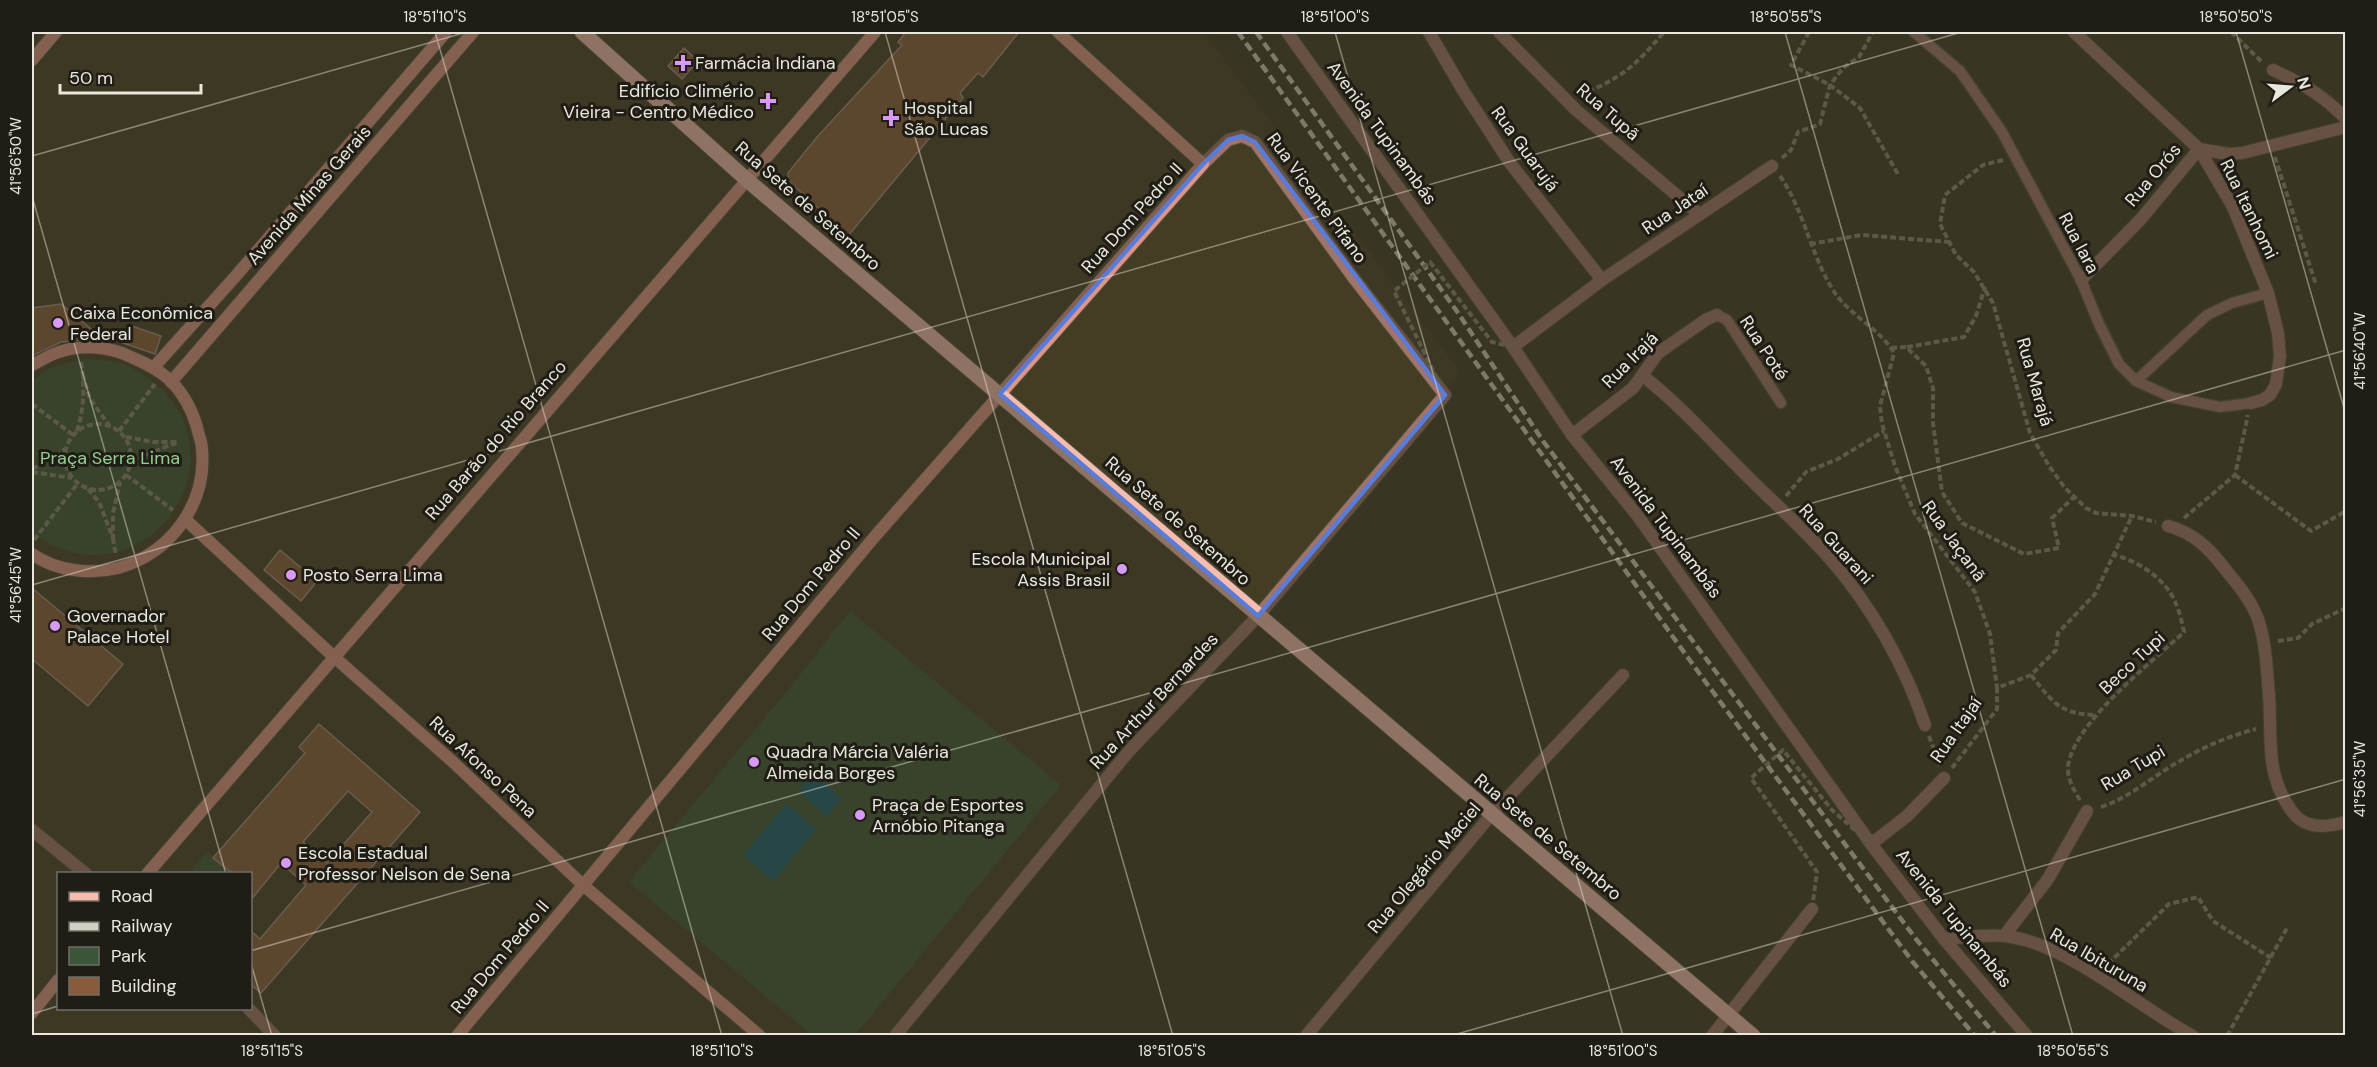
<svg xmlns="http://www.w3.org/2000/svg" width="2377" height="1067" font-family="'DM Sans',sans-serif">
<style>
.built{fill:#433d24;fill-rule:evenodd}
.green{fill:#3a5539}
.water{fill:#105e6f}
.building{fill:#895b3d;stroke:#a28e82;stroke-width:1.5;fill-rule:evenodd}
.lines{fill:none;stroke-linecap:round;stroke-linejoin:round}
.lane-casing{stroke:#555141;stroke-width:13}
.street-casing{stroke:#555141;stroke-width:14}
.secondary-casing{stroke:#555141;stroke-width:14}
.primary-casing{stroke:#555141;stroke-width:17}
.path{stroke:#888576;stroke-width:4;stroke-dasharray:6 3;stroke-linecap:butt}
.lane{stroke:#a17369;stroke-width:10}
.street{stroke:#a17369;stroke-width:12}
.secondary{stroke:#de9586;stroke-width:12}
.primary{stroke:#f5bcaf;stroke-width:15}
.rail{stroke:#d2cfc3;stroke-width:4.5;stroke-dasharray:9 4.5;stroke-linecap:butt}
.path-bridge{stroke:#888576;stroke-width:4;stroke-dasharray:6 3;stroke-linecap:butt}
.marked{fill:none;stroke:#5a7cd9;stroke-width:4.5;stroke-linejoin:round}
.ticks{fill:none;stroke:#eae7dc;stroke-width:1.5;stroke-opacity:0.45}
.poi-dot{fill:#d99af7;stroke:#1f1d15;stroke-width:2}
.labels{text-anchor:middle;stroke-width:6;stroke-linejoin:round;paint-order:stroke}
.poi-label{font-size:18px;fill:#eae7dc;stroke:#1f1d15;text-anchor:start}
.street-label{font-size:18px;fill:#eae7dc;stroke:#1f1d15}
.park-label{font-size:18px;fill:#95d092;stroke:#1f1d15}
.neatline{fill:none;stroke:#eae7dc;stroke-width:2}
.ticks-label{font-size:15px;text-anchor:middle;fill:#eae7dc}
</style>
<rect width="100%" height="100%" fill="#393523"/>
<path class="built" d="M32,32H1203L1460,372L894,1035H32ZM58,874H250V1008H58Z"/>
<g class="green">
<path d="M83,359C93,360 104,360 115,362C132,365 148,377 161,389C245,470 135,609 32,533V381L50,368Z"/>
<polygon points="850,611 1061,785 855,1035 812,1035 629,882 788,690"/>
<polygon points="207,852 232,873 188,873"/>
</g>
<g class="water">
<polygon points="813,773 842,799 826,816 798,790"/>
<polygon points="786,804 816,829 773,881 743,855"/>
</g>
<g class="building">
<polygon points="906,32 1019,32 983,77 978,73 960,93 963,98 848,236 788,180 788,173 817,137 902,45 898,42"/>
<polygon points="684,48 698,61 682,79 668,66"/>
<polygon points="61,304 102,338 61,342 32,356 32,308"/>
<polygon points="129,325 161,336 155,354 123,343"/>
<polygon points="280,550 317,581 301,601 264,570"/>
<polygon points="32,588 123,664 88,706 32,659"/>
<path d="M319,724L420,812L261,993L250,984V930L260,939L306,885L281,863L250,901V873H232L213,858L305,753L299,747ZM348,791L372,812L327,863L303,842Z"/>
</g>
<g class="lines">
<defs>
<g id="lane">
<polyline points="1914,32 1960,71 2002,132 2081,280 2099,324 2119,364 2136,381 2171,397 2220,407 2251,403"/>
<polyline points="1717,315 1727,320 1781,403"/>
<polyline points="2136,381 2207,315 2232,303 2268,293"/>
</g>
<g id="street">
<polyline points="1287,32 1513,347 1572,435 1637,515 1871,844 1944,939 2027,1036"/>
<polyline points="1429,32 1464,92 1510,163 1602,280"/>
<polyline points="1499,32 1576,110 1699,214"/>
<polyline points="2074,32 2199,149 2233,207 2268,293 2278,333 2280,356 2276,384 2270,395 2262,400 2251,403"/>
<path d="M2273,70C2303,84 2323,95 2346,119"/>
<polyline points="2081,280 2141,219 2199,149 2229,154 2242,153 2346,127"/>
<polyline points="1513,347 1602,280 1772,166"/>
<path d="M1643,376C1680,405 1711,440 1744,473C1773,502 1804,529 1831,560C1872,607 1905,666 1925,725"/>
<polyline points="1572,435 1633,388 1658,353 1707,319 1717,315"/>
<path d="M2168,526C2194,533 2209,548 2225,569C2238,585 2251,600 2258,619C2266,643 2267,671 2269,696C2272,736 2265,772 2289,807C2294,815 2300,822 2309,824C2321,828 2334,825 2346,822"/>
<polyline points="32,830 86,874"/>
<polyline points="1871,844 1907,816 1944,778"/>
<polyline points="2004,936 2048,879 2087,811"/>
<path d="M1944,939C1963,938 1984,934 2004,936C2064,941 2138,1007 2193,1036"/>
<polyline points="248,1008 275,1036"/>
<polyline points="895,1036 1129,751 1258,616 1445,395 1353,277 1255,142 1242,136 1228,140 1203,164"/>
<polyline points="1306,1036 1491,815 1623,675"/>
<polyline points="1712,1036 1812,909"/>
</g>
<g id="secondary">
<polyline points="32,60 56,32"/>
<path d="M32,365C40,361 48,356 56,353C80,344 109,346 131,357C145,363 158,369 170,380C182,392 192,410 197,427C198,434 202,442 202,449C207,504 171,553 118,568C90,575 56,571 32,554"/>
<polyline points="154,367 234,278 446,32"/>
<polyline points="171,382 473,32"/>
<polyline points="186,520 333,656 453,762 583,885 760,1036"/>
<polyline points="147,874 875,32"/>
<polyline points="32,1013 58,980"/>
<polyline points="457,1036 876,535 1203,164 1058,32"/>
</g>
<polyline id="primary" points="582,32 746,179 1753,1036"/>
</defs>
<use href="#lane" class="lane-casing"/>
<use href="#street" class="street-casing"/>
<use href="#secondary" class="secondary-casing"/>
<use href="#primary" class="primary-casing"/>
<g class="path">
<polyline points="1809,32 1791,65 1830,85 1860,108 1899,176"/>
<polyline points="2231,32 2263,63"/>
<path d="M1580,95C1622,78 1635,66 1664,32"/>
<polyline points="2275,157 2316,285"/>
<polyline points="1782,158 1791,150 1798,132 1820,124 1830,85 1843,68 1859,57 1873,32"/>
<polyline points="2003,160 1983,165 1945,195 1940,224 1956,255 1974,272 1993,303 2030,433 2049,466 2065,488 2086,508 2096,513 2132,516 2156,522"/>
<path d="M1780,176C1805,212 1811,257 1835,293C1850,315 1882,331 1894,353L1880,406L1882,424L1895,466L1915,514L1975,592L1990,634L1997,688"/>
<polyline points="1810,244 1862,235 1949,242"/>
<polyline points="1907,347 1964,337 1976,316 1985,287"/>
<polyline points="1891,348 1906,347 1926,366 1933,388 1933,423 1942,492 1962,523 2024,554 2059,548 2052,518 2075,496"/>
<polyline points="81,362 83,376"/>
<polyline points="32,404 73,435"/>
<circle cx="98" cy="457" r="33"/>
<path d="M77,431C83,413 84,396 83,376L90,399L109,425"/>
<polyline points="119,431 155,384"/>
<polyline points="126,437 153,442 178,442 143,456 129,468"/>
<polyline points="32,469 53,459 66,448"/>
<polyline points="32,472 72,478"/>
<polyline points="126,475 173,510"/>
<polyline points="2235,475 2311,531 2346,511"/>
<polyline points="88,489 99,502 113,538 113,513 120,483"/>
<polyline points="1786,496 1806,472 1838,459 1884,431"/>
<polyline points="2184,518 2235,475 2248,415"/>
<polyline points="113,538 116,556"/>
<polyline points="34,540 78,483"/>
<polyline points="2278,641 2298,638 2312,624 2346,608"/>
<path d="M2031,675C2052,701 2059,714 2095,715"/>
<polyline points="1929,736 1940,766"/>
<polyline points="1952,768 1997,709 1997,688 2031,675 2056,650 2058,633 2095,594 2132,516"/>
<path d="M2080,800C2073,789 2065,775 2069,761C2080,718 2151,663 2184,632C2182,623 2180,613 2176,604C2167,580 2139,561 2114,555"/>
<path d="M2101,807C2129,798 2152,777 2178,762C2203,747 2229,736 2256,729"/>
<polyline points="2108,964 2169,904 2198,897 2213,921 2271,958"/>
<polyline points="2227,1036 2287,928"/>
</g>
<use href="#lane" class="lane"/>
<use href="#street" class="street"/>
<use href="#secondary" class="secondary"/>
<use href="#primary" class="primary"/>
<g class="rail">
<polyline points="1238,32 1699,673 1912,961 1975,1036"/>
<polyline points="1256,32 1456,310 1543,441 1916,939 1996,1036"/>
</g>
<g class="path-bridge">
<polyline points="1445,395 1394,291 1430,262 1492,342 1513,347"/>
<polyline points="1812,909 1817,872 1751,778 1783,750 1832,810 1871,844"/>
</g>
</g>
<path d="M0 0H2377V1067H0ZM1242,136L1255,142L1445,395L1258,616L1000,394L1203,164L1228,140Z" fill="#393523" fill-opacity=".55" fill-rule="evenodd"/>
<path class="marked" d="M1242,136L1255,142L1445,395L1258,616L1000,394L1203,164L1228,140Z"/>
<path class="ticks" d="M435,32L722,1036M885,32L1173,1036M1335,32L1623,1036M1785,32L2073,1036M2236,32L2346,415M32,156L467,32M32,196L226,874M32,585L1962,32M250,951L2346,350M250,960L272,1036M32,1014L58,1006M1450,1036L2346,779"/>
<g class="poi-dot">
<path d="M680 54h6v6h6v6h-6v6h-6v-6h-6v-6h6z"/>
<path d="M765 92h6v6h6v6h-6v6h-6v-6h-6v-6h6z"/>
<path d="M888 109h6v6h6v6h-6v6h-6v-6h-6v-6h6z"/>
<circle cx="58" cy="323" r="6"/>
<circle cx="1122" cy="569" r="6"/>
<circle cx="291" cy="575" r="6"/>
<circle cx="55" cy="626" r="6"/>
<circle cx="754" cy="762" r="6"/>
<circle cx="860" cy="815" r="6"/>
<circle cx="286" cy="863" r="6"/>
</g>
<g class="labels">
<g class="poi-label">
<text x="695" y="69">Farmácia Indiana</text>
<text x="754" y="97" text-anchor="end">Edifício Climério<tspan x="754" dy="21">Vieira - Centro Médico</tspan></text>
<text x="904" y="114">Hospital<tspan x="904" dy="21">São Lucas</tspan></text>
<text x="70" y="319">Caixa Econômica<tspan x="70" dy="21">Federal</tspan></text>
<text x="1110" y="565" text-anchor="end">Escola Municipal<tspan x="1110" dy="21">Assis Brasil</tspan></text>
<text x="303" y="581">Posto Serra Lima</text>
<text x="67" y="622">Governador<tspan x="67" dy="21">Palace Hotel</tspan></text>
<text x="766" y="758">Quadra Márcia Valéria<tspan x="766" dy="21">Almeida Borges</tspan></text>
<text x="872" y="811">Praça de Esportes<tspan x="872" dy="21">Arnóbio Pitanga</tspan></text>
<text x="298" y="859">Escola Estadual<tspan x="298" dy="21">Professor Nelson de Sena</tspan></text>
</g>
<g class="street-label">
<text transform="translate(1608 112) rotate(41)" y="6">Rua Tupã</text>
<text transform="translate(1382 133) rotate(54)" y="6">Avenida Tupinambás</text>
<text transform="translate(1525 149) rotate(54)" y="6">Rua Guarujá</text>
<text transform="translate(2153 175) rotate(-50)" y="6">Rua Orós</text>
<text transform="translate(309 195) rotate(-49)" y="6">Avenida Minas Gerais</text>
<text transform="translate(1317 198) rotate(54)" y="6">Rua Vicente Pifano</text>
<text transform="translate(808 206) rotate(41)" y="6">Rua Sete de Setembro</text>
<text transform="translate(1675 209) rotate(-34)" y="6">Rua Jataí</text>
<text transform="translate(2249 209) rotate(64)" y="6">Rua Itanhomi</text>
<text transform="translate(1132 218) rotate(-48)" y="6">Rua Dom Pedro II</text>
<text transform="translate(2079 243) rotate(62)" y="6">Rua Iara</text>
<text transform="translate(1764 348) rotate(57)" y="6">Rua Poté</text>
<text transform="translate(1630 360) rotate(-45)" y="6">Rua Irajá</text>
<text transform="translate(2035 382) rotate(74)" y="6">Rua Marajá</text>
<text transform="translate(496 440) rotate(-49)" y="6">Rua Barão do Rio Branco</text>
<text transform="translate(1178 521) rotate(41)" y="6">Rua Sete de Setembro</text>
<text transform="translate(1666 527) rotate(53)" y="6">Avenida Tupinambás</text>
<text transform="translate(1954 541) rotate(54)" y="6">Rua Jaçanã</text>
<text transform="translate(1836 544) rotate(48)" y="6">Rua Guarani</text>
<text transform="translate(811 584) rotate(-50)" y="6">Rua Dom Pedro II</text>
<text transform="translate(2132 663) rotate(-43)" y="6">Beco Tupi</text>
<text transform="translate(1154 701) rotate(-47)" y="6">Rua Arthur Bernardes</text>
<text transform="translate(1956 730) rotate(-55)" y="6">Rua Itajaí</text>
<text transform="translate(483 767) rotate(43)" y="6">Rua Afonso Pena</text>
<text transform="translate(2133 768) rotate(-31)" y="6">Rua Tupi</text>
<text transform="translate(1548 837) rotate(40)" y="6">Rua Sete de Setembro</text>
<text transform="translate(1424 868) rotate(-50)" y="6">Rua Olegário Maciel</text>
<text transform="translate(1954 918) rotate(51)" y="6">Avenida Tupinambás</text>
<text transform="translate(500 957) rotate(-50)" y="6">Rua Dom Pedro II</text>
<text transform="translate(2099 960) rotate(30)" y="6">Rua Ibituruna</text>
</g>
<g class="park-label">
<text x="110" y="464">Praça Serra Lima</text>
</g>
</g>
<rect width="2377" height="1067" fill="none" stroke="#1f1d15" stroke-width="66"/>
<rect x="57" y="872" width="195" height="138" fill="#1f1d15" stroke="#706e65" stroke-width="1.5"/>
<rect x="69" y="892" width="30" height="9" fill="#f5bcaf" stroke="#706e65" stroke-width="1.5"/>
<text x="111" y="902" font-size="18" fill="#eae7dc">Road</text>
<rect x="69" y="922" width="30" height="9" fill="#d2cfc3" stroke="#706e65" stroke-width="1.5"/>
<text x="111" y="932" font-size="18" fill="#eae7dc">Railway</text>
<rect x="69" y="947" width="30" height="18" fill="#3a5539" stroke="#706e65" stroke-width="1.5"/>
<text x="111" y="962" font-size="18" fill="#eae7dc">Park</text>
<rect x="69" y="977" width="30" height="18" fill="#895b3d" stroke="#706e65" stroke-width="1.5"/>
<text x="111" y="992" font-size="18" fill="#eae7dc">Building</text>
<g transform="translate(2290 87) rotate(74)" stroke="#1f1d15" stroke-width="4.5" paint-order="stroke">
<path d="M0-4.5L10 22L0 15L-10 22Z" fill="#eae7dc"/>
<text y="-9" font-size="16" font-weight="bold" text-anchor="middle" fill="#eae7dc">N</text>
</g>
<path d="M60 84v9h141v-9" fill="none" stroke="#eae7dc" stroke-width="3"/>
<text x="69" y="84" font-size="18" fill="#eae7dc" stroke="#1f1d15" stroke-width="4.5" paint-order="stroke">50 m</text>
<rect x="33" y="33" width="2311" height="1001" class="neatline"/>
<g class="ticks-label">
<text x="435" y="22">18°51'10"S</text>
<text x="885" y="22">18°51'05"S</text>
<text x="1335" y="22">18°51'00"S</text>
<text x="1786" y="22">18°50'55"S</text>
<text x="2236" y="22">18°50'50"S</text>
<text transform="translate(16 156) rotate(-90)" y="5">41°56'50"W</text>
<text transform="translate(2360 351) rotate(-90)" y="5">41°56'40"W</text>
<text transform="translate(16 585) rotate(-90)" y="5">41°56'45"W</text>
<text transform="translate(2360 779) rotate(-90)" y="5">41°56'35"W</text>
<text x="272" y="1056">18°51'15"S</text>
<text x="722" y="1056">18°51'10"S</text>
<text x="1172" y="1056">18°51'05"S</text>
<text x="1623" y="1056">18°51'00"S</text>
<text x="2073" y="1056">18°50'55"S</text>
</g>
</svg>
